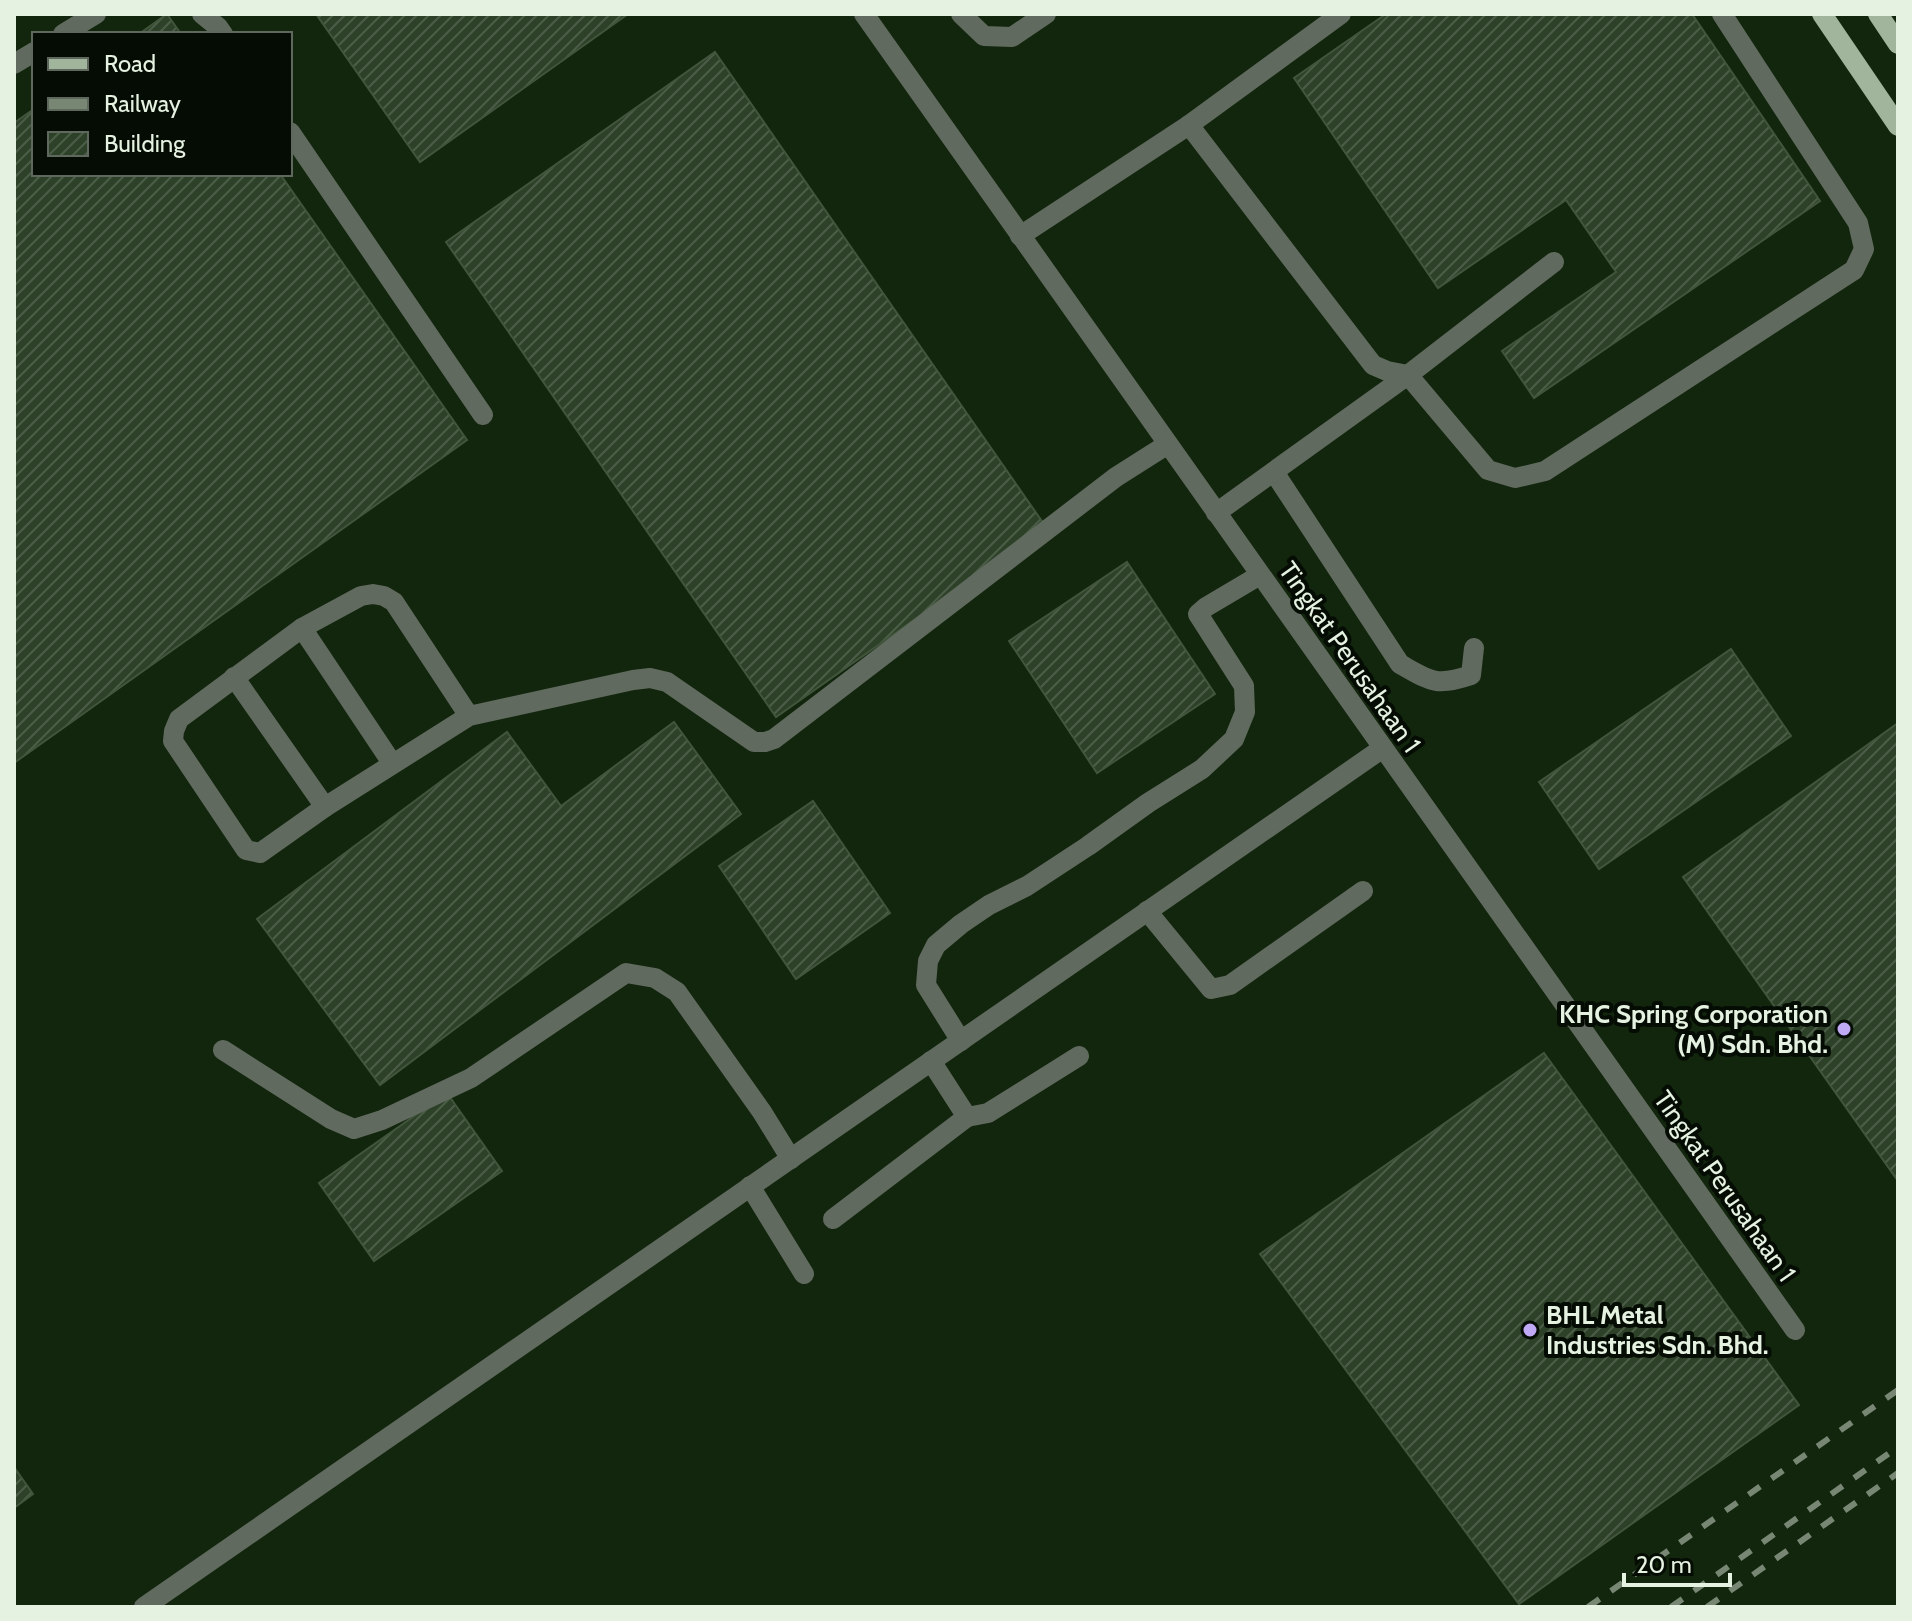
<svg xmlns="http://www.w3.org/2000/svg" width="1912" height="1621" font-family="Cabin,sans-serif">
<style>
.building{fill:url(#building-hatch);stroke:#40553b;stroke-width:2}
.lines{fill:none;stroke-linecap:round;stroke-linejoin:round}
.minor{stroke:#606a5e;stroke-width:20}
.major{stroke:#a1b59c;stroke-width:20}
.rail{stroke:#778773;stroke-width:6;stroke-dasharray:14 14;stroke-linecap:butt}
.poi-dot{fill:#bfa9f4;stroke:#050c04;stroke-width:3}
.labels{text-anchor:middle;stroke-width:8;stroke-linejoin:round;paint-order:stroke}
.street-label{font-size:26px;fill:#e5f1e1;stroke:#050c04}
.poi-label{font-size:26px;font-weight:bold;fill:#e5f1e1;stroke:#050c04;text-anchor:end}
</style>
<defs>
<pattern id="building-hatch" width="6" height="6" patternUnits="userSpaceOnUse" patternTransform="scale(2)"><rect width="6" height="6" fill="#2d4128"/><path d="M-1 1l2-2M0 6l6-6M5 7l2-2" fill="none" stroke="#4b5d47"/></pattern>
</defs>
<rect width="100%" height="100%" fill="#12250d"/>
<g class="building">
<polygon points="167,14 181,34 139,34"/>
<polygon points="316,14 628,14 420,162"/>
<polygon points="1386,14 1692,14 1820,201 1534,398 1502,351 1616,272 1566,200 1438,288 1294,78"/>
<polygon points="715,52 1046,527 776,717 446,242"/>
<polygon points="34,109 34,174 280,174 467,440 14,763 14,123"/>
<polygon points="1127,562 1215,694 1097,773 1009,641"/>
<polygon points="1731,649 1791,736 1599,869 1539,782"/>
<polygon points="674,722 741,814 380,1085 257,919 507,732 561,806"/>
<polygon points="1898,723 1898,1181 1683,877"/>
<polygon points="813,801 890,913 796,979 719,866"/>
<polygon points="1544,1053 1799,1405 1519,1604 1260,1254"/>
<polygon points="447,1093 502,1171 374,1261 319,1183"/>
<polygon points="14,1467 33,1494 14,1508"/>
</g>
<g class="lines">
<g class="minor">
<polyline points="202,14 218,27 223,34"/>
<polyline points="864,14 1795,1330"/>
<polyline points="961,14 984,36 1012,37 1046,14"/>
<polyline points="63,34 96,14"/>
<polyline points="14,64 34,52"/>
<polyline points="1189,125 1373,365 1387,371 1408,375 1488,470 1515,478 1545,471 1854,270 1864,249 1858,223 1722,14"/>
<polyline points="290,132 483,415"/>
<polyline points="1020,236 1189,125 1341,14"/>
<path d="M1274,472L1400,664C1430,681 1436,687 1471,675L1474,648"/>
<polyline points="1216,513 1408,375 1554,262"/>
<polyline points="302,628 392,763"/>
<polyline points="234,677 325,807"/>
<polyline points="469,716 394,602 384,596 373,594 361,596 302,628 179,719 174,731 173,741 246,850 260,853 325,807 469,716 633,680 650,678 667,682 754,742 765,742 774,739 1116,477 1168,444"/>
<polyline points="1147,911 1211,989 1230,985 1363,891"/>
<polyline points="961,1041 926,985 928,961 936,945 961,924 989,905 1027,886 1088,846 1148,803 1202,769 1234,739 1245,712 1244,686 1198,614 1206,607 1260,575"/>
<polyline points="223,1050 331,1119 354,1129 382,1120 471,1078 626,973 655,978 677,992 762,1112 791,1159"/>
<polyline points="931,1061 967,1117 988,1113 1079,1056"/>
<polyline points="750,1186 804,1274"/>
<polyline points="833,1219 967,1117"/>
<polyline points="144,1607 1383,748"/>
</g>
<g class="major">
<polyline points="1822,14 1898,126"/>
<polyline points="1878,14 1898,44"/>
</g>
<g class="rail">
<polyline points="1588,1607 1898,1390"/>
<polyline points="1671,1607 1898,1447"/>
<polyline points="1707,1607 1898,1473"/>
</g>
</g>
<g class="poi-dot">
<circle cx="1844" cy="1029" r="8"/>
<circle cx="1530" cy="1330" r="8"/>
</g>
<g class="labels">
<g class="street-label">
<text transform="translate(1350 657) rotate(55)" y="9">Tingkat Perusahaan 1</text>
<text transform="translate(1725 1186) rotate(55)" y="9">Tingkat Perusahaan 1</text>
</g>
<g class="poi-label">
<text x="1828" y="1023">KHC Spring Corporation<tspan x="1828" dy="30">(M) Sdn. Bhd.</tspan></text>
<text x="1546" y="1324" text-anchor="start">BHL Metal<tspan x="1546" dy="30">Industries Sdn. Bhd.</tspan></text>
</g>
</g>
<rect width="1912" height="1621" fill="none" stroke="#e5f1e1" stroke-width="32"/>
<rect x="32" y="32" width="260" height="144" fill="#050c04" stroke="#5f685c" stroke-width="2"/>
<rect x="48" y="58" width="40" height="12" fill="#a1b59c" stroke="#5f685c" stroke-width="2"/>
<text x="104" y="72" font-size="24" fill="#e5f1e1">Road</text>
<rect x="48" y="98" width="40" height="12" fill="#778773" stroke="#5f685c" stroke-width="2"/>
<text x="104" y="112" font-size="24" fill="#e5f1e1">Railway</text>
<rect x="48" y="132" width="40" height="24" fill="url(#building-hatch)" stroke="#5f685c" stroke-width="2"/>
<text x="104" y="152" font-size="24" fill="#e5f1e1">Building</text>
<path d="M1624 1573v12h106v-12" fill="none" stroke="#e5f1e1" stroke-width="4"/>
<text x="1636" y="1573" font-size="24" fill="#e5f1e1" stroke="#050c04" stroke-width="6" paint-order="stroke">20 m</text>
</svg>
